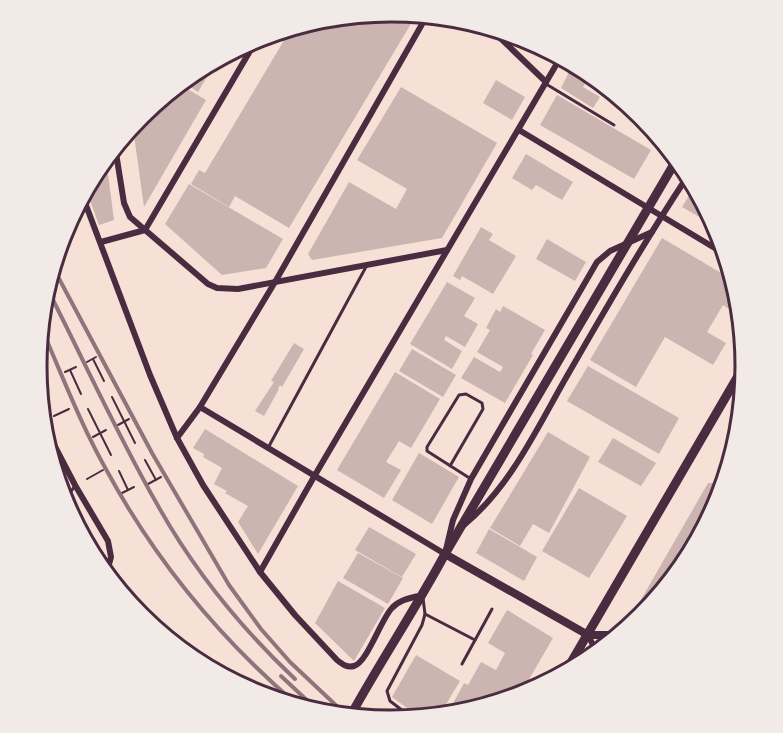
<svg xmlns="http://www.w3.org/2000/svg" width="783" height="733" font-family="'Golos Text',sans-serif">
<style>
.building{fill:#ccb4b1}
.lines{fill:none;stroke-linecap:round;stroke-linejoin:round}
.path{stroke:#4a2c40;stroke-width:2}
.service{stroke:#4a2c40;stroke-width:3}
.minor{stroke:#4a2c40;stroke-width:6}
.tertiary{stroke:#4a2c40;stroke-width:8}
.secondary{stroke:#4a2c40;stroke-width:9}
.rail{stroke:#8f747c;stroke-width:4}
.rim{fill:none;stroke:#4a2c40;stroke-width:3}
</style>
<rect width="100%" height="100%" fill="#f7e1d7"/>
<g class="building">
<polygon points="392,12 415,17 289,228 235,196 229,207 191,184 199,170 205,173 289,32"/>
<polygon points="571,68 588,79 583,87 600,97 593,108 561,88"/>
<polygon points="205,73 208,75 198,92 187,85"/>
<polygon points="496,80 525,97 512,120 483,103"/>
<polygon points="184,87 206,100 144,207 133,128 141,116"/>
<polygon points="401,87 497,143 442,238 312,260 308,254 349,182 396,209 407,189 357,160"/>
<polygon points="557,95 651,150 634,179 540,125"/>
<polygon points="526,154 573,182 562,200 536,185 532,190 512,178"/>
<polygon points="107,167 114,220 99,225 88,195"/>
<polygon points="189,184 283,239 266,268 222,275 165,224"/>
<polygon points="692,191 717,227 682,207"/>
<polygon points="481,227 493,234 489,240 516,256 493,294 462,276 460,280 453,276"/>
<polygon points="662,238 728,277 735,313 723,305 707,332 726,343 713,365 665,337 636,387 590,360"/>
<polygon points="547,239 586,262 575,281 536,259"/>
<polygon points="447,282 475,298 464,316 478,324 465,347 446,336 444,340 462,351 452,369 410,344"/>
<polygon points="503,306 545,330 531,354 533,355 505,403 461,378 474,357 500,372 503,367 477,352 490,330 486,328 496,309 500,312"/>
<polygon points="294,343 304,349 282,387 280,385 278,389 279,389 264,416 255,411 274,382 271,381"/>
<polygon points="412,349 456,375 443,397 399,371"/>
<polygon points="588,366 679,418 659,454 567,401"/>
<polygon points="395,372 440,399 411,448 399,441 386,462 401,470 384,498 337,470"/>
<polygon points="205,429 298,486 258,554 238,522 248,506 225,493 227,491 214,484 222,468 203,457 204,454 193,448"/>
<polygon points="548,432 590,457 549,533 533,524 520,546 490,528"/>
<polygon points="613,438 656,463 641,486 598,462"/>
<polygon points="419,453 459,477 432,524 392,500"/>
<polygon points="708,483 723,483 719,502 642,617 632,624 627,624"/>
<polygon points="579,488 627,516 589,578 542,551"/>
<polygon points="369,527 416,554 402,577 355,550"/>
<polygon points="489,529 537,557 524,581 476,553"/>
<polygon points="358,553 403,578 388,604 343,578"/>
<polygon points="338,581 385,608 354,661 315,623"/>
<polygon points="507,610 553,638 520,695 450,709 464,683 468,685 481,662 496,670 505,653 488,643"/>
<polygon points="416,655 460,681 442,711 418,716 392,697"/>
</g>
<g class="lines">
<g class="path">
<polyline points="93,359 104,381"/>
<polyline points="87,362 96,357"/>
<polyline points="70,370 81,394"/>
<polyline points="65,372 76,367"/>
<polyline points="112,397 135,443"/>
<polyline points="88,409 111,455"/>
<polyline points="54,416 69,409"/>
<polyline points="118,425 129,419"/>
<polyline points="93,437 106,430"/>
<polyline points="145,460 156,480"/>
<polyline points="119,471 128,490"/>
<polyline points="87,479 103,470"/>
<polyline points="148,484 161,477"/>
<polyline points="122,493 134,487"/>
</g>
<g class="service">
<polyline points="546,84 614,125"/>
<polyline points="268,448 367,265"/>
<polyline points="450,466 483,409 482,403 466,394 459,395 427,447 427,451 471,479"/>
<polyline points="64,502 74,487"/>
<polyline points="131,602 134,596"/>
<polyline points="425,614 475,640"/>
<polyline points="462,664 492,609"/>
<polyline points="411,717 390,701 387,691 422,625 425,614 423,598"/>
</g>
<g class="minor">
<polyline points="495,33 546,82"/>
<polyline points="519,130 723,253"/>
<polyline points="116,153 124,203 130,217 208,284 217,288 238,289 447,250"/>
<path d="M84,200L150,375L177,438L203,485L260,572L295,615L337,660C342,664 347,668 354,666C367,663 381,619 392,608C400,599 412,598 422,595"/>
<polyline points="101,242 145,230 257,39"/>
<polyline points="742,389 742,372"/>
<polyline points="200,407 445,554 453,520 471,479 597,262 610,251 652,232"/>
<polyline points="177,438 200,407 275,282 425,19"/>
<polyline points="51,439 75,485 108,541 111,557 108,568"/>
<path d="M464,525C511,486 537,428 567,376C605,310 643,244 685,180"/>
<polyline points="260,572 315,475 559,60"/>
<polyline points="588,635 595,649"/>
</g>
<polyline class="tertiary" points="445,554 588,635 615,635"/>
<g class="secondary">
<polyline points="569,666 745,364"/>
<path d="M352,713C382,659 416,608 445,554L674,164"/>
</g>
<g class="rail">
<polyline points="56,273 152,453 229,585 261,629 290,662 342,711"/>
<path d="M51,296C86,365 118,436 157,504C193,569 241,628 295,679"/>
<path d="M44,334C64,380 82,427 107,471C154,558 219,637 294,702"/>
<polyline points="281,676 312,705"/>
</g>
</g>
<path d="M0 0H783V733H0ZM47 366a344 344 0 1 1 688 0a344 344 0 1 1-688 0Z" fill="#f1eae7" fill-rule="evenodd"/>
<path class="rim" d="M47 366a344 344 0 1 1 688 0a344 344 0 1 1-688 0Z"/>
</svg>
